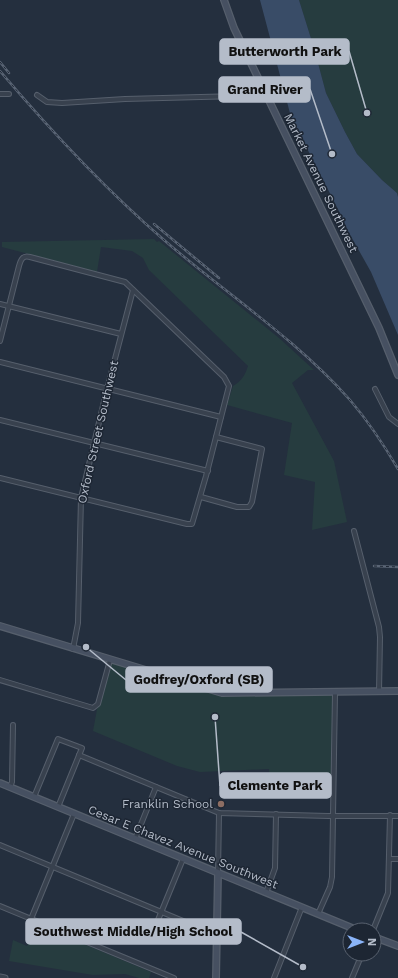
<svg xmlns="http://www.w3.org/2000/svg" width="398" height="978" font-family="'Work Sans',sans-serif">
<style>
.green{fill:#263c3f}
.water{fill:#394c67}
.lines{fill:none;stroke-linecap:round;stroke-linejoin:round}
.minor-casing{stroke:#565f6c;stroke-width:6}
.tertiary-casing{stroke:#565f6c;stroke-width:7}
.secondary-casing{stroke:#565f6c;stroke-width:8}
.minor{stroke:#38414e;stroke-width:4}
.tertiary{stroke:#38414e;stroke-width:5}
.secondary{stroke:#465061;stroke-width:5.5}
.rail-casing{stroke:#5a6575;stroke-width:2.5}
.rail{stroke:#1d2633;stroke-width:1;stroke-dasharray:3;stroke-linecap:butt}
.education-dot{fill:#8d6e63;stroke:#1d2633;stroke-width:1.5}
.labels{text-anchor:middle;stroke-width:3;stroke-linejoin:round;paint-order:stroke}
.street-label{font-size:12px;fill:#b4bcc9;stroke:#1d2633}
.poi-label{font-size:12px;fill:#b4bcc9;stroke:#1d2633;text-anchor:end}
.leader{fill:none;stroke:#b4bcc9;stroke-width:1.5}
.callout-dot{fill:#b4bcc9;stroke:#1d2633;stroke-width:1.5}
.callout{fill:#b4bcc9;stroke:#b4bcc9;stroke-width:1.5}
.callout-label{font-size:13px;text-anchor:middle;font-weight:bold;fill:#111}
</style>
<rect width="100%" height="100%" fill="#242f3e"/>
<g class="green">
<polygon points="299,0 398,0 398,197 397,193 382,180 357,154 345,132 326,93 314,48"/>
<path d="M154,239L157,242L159,241L279,338L314,370H308L292,383L334,461L347,522L312,530L315,482L284,475L292,423L227,405L233,386C242,381 245,375 248,366L149,270L143,258L132,251L101,247L97,272L2,247V242Z"/>
<polygon points="110,660 218,693 335,693 334,783 270,782 269,769 200,772 177,766 93,731 98,704"/>
<polygon points="36,924 151,972 149,978 139,978 125,974 93,975 9,961 13,940 27,946"/>
</g>
<polygon class="water" points="260,0 299,0 314,48 326,93 345,132 357,154 382,180 397,193 398,197 398,335 371,272 348,231 342,217 291,117"/>
<g class="lines">
<defs>
<g id="minor">
<polyline points="0,94 9,94"/>
<polyline points="37,95 47,102 62,103 125,99 239,96 252,95 264,90"/>
<polyline points="0,304 121,334"/>
<path d="M0,341L19,266C21,259 23,255 30,257L125,282L224,377L229,386L206,476L192,524H187L0,478"/>
<polyline points="0,362 221,417"/>
<polyline points="375,389 389,417 398,424"/>
<polyline points="0,420 208,471"/>
<polyline points="201,497 237,507 249,507 252,502 262,449 216,437"/>
<polyline points="354,531 379,627 380,637 379,692"/>
<polyline points="73,649 78,623 81,498 106,393 133,290"/>
<polyline points="0,680 93,708 98,704 110,660"/>
<polyline points="79,755 219,813 328,816 398,816"/>
<polyline points="10,787 12,782 13,725"/>
<polyline points="34,797 58,739 82,748 58,807"/>
<polyline points="135,839 156,787"/>
<polyline points="0,845 217,935"/>
<polyline points="389,859 398,859"/>
<polyline points="218,873 219,813"/>
<polyline points="266,893 275,868 276,814"/>
<polyline points="0,906 174,978"/>
<polyline points="318,914 330,887 332,877 335,693"/>
<polyline points="31,919 74,814"/>
<polyline points="373,930 388,893 390,815"/>
<polyline points="151,937 183,859"/>
<polyline points="274,978 302,907"/>
<polyline points="352,978 362,954"/>
</g>
<polyline id="tertiary" points="0,977 5,978"/>
<g id="secondary">
<polyline points="224,0 234,28 379,328 398,375"/>
<polyline points="0,626 222,693 398,691"/>
<polyline points="0,783 357,930"/>
<polyline points="374,937 398,946"/>
<polyline points="216,978 218,873"/>
</g>
</defs>
<use href="#minor" class="minor-casing"/>
<use href="#tertiary" class="tertiary-casing"/>
<use href="#secondary" class="secondary-casing"/>
<use href="#minor" class="minor"/>
<use href="#tertiary" class="tertiary"/>
<use href="#secondary" class="secondary"/>
<defs>
<g id="rail">
<polyline points="0,62 9,73"/>
<path d="M0,71C51,131 104,188 164,240C225,293 295,338 350,400C368,421 384,445 398,469"/>
<polyline points="154,224 219,278"/>
<polyline points="374,566 398,567"/>
</g>
</defs>
<use href="#rail" class="rail-casing"/>
<use href="#rail" class="rail"/>
</g>
<circle class="education-dot" cx="221" cy="804" r="4"/>
<g class="labels">
<g class="street-label">
<text transform="translate(321 183) rotate(64)" y="4">Market Avenue Southwest</text>
<text transform="translate(98 432) rotate(-77)" y="4">Oxford Street Southwest</text>
<text transform="translate(183 847) rotate(22)" y="4">Cesar E Chavez Avenue Southwest</text>
</g>
<g class="poi-label">
<text x="213" y="808">Franklin School</text>
</g>
</g>
<path class="leader" d="M367 113L349 51M332 154L310 89M86 647L126 680M215 717L220 786M303 967L241 932"/>
<g class="callout-dot">
<circle cx="367" cy="113" r="4"/>
<circle cx="332" cy="154" r="4"/>
<circle cx="86" cy="647" r="4"/>
<circle cx="215" cy="717" r="4"/>
<circle cx="303" cy="967" r="4"/>
</g>
<g class="callout">
<rect x="220" y="39" width="129" height="25" rx="4"/>
<rect x="219" y="77" width="91" height="25" rx="4"/>
<rect x="126" y="667" width="146" height="25" rx="4"/>
<rect x="220" y="773" width="111" height="25" rx="4"/>
<rect x="26" y="919" width="215" height="25" rx="4"/>
</g>
<g class="callout-label">
<text x="285" y="56">Butterworth Park</text>
<text x="265" y="94">Grand River</text>
<text x="199" y="684">Godfrey/Oxford (SB)</text>
<text x="275" y="790">Clemente Park</text>
<text x="133" y="936">Southwest Middle/High School</text>
</g>
<g transform="translate(362 942) rotate(90)"><circle r="19" fill="#1d2633" stroke="#59626f"/>
<path d="M0-3L7 15L0 10L-7 15Z" fill="#8ab4f8"/>
<text y="-6" font-size="11" font-weight="bold" text-anchor="middle" fill="#b4bcc9">N</text>
</g>
</svg>
